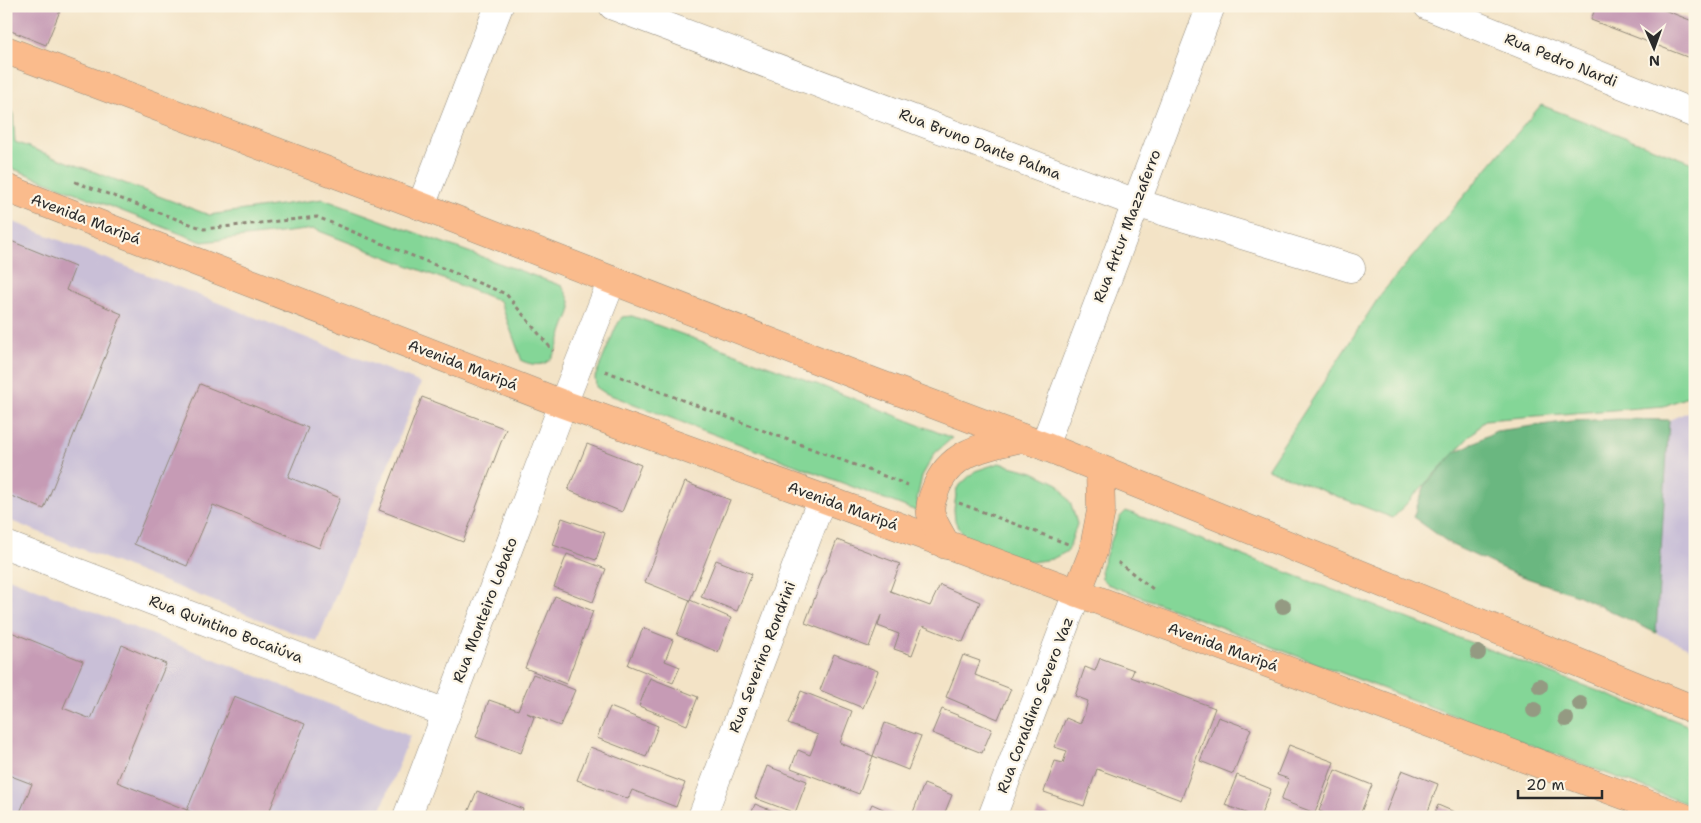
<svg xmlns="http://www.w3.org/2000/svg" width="1701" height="823" font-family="'Shantell Sans',sans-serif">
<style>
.industrial{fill:#c9bfd7}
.green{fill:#84d697;stroke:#588061}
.forest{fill:#6bb780;stroke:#4b7156}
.building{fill:#c69bb5}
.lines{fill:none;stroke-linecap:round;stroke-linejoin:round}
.street-casing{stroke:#8f8778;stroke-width:29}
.primary-casing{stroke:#8f8778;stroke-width:29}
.path{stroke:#8f8778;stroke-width:3;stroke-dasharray:4 4;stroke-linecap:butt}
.street{stroke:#fff;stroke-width:28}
.primary{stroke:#fabb8c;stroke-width:28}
.tree{fill:#949a82}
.labels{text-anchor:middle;stroke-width:4.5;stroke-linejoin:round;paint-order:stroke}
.street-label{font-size:15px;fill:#2b2b2b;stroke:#fcf5e5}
</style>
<rect width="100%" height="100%" fill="#fcf5e5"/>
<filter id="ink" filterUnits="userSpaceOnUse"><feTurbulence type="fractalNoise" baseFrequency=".02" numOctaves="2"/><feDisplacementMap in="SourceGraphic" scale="10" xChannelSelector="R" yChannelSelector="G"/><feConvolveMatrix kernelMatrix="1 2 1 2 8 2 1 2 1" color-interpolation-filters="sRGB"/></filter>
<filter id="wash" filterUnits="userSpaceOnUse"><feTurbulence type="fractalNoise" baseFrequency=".0096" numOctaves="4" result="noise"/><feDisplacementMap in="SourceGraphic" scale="20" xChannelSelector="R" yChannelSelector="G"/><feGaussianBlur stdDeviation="1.12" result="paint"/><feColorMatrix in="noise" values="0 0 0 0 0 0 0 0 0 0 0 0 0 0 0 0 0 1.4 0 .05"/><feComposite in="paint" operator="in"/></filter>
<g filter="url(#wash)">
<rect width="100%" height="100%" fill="#f3e3c6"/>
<g class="industrial">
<polygon points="6,219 421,383 317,642 6,519"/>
<polygon points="1695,409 1695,651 1656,633 1669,420"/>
<polygon points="6,577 410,736 378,817 6,817"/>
</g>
<g class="green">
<path d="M6,92L13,114L15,142L209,215L323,199L562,286C566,293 571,300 571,308C570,315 565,323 563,330C555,353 552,373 522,361L500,301L314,229L202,242L6,166Z"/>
<polygon points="1541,105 1695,164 1695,394 1664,406 1485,420 1393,518 1267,469 1381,294"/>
<polygon points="632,316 794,375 952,438 935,453 922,476 917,499 919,512 605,393 596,387 595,377 616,327 622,317"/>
<polygon points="999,463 1033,472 1058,484 1071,504 1077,524 1068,551 1052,559 1032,562 976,544 962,533 955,521 954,509 957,488 975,471"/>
<polygon points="1126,511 1695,728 1695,807 1107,584 1102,579 1101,568 1120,517"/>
</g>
<polygon class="forest" points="1619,419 1669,420 1656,633 1577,595 1515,574 1452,545 1413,517 1425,485 1456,452 1496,431 1571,421"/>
<g id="blocks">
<g class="building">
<polygon points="6,6 62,6 46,45 6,29"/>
<polygon points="1596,6 1654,6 1695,22 1695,60 1591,20"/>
<polygon points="6,239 75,267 66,290 122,314 44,509 6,494"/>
<polygon points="200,384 308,428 288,477 340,498 319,548 213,505 187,566 134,544"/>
<polygon points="422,397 506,429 463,542 379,510"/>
<polygon points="587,444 641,465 622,512 568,490"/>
<polygon points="685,482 730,500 690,600 731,618 718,652 677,635 690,600 645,582"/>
<polygon points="562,518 605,533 596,560 553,545"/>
<polygon points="837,540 900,564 890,591 930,606 940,585 980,602 963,642 923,626 912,655 894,649 899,634 878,626 881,615 869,647 805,623"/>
<polygon points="567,554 606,569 593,602 554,587"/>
<polygon points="716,560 752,574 737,611 701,597"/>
<polygon points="555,596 593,611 566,684 525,668"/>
<polygon points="643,628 673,640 665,661 680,667 673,683 628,665"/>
<polygon points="6,630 83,661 63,708 91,719 122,645 166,664 117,782 187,810 184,817 18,817 32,784 6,774"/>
<polygon points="834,654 878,671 863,708 820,690"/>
<polygon points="963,655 980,661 975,675 1011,689 998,719 946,697"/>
<polygon points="1100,658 1134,670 1131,677 1215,708 1181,800 1097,769 1084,806 1044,792 1055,761 1063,763 1067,751 1054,747 1066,718 1080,724 1084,715 1088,701 1075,696 1085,667 1095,671"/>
<polygon points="533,674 575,690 560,726 527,713 534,717 521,753 476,737 489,700 518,710"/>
<polygon points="650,678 698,697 687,725 639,706"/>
<polygon points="801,691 852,711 840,743 873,756 859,794 791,768 798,750 810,755 818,735 788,724"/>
<polygon points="234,696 305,724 267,817 204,817 187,810"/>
<polygon points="610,707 658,726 646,757 597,738"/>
<polygon points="942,709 992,729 982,753 932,733"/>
<polygon points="1218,717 1251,729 1233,774 1200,761"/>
<polygon points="885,723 921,736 908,770 873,756"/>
<polygon points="1289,745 1334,762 1315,813 1281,800 1289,779 1277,775"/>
<polygon points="590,747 685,783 676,807 632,790 628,799 577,780"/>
<polygon points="767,766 807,781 795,813 755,798"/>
<polygon points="1335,770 1372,785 1359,817 1334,817 1319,811"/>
<polygon points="1402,770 1438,784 1426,817 1384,817"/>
<polygon points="1237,775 1271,789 1260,817 1256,817 1225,805"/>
<polygon points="924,784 952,795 943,817 917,817 912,815"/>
<polygon points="477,791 523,809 520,817 466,817"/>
<polygon points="755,804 788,817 750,817"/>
<polygon points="872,804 901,817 866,817"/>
<polygon points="1438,805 1466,817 1433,817"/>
<polygon points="1038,810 1054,817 1035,817"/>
</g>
</g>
</g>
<g filter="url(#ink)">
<use href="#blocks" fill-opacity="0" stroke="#8f8778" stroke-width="1"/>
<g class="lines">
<defs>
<g id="street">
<polyline points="613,6 1136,203 1351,268"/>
<polyline points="1428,6 1695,114"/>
<polyline points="421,206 499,6"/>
<polyline points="1044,446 1211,6"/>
<polyline points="6,545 446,713"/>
<polyline points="407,817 563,404 612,280"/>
<polyline points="702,817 822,498"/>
<polyline points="992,817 1077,593"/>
</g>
<g id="primary">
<polyline points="6,50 421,206 866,379 1044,446 1695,710"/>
<polyline points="6,188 563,404 822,498 1683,817"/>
<path d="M946,545C942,536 935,527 932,517C928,508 932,499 935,491C949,451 986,446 1022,438"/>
<polyline points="1077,593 1093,552 1101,511 1100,469"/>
</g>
</defs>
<use href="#street" class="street-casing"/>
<use href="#primary" class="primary-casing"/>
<g class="path">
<polyline points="6,157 13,159"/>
<polyline points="75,182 204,229 317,217 506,294 553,351"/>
<polyline points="605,371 908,485"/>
<polyline points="959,503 1068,544"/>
<polyline points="1118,562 1153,589"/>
</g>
<use href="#street" class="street"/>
<use href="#primary" class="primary"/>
</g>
<g class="tree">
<circle cx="1283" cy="606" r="8"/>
<circle cx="1478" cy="653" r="8"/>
<circle cx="1540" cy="686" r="8"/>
<circle cx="1580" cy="704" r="8"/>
<circle cx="1534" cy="710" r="8"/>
<circle cx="1566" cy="719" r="8"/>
</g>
</g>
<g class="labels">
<g class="street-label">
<text transform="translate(1561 60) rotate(22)" y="5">Rua Pedro Nardi</text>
<text transform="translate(980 144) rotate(21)" y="5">Rua Bruno Dante Palma</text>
<text transform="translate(86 219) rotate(21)" y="5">Avenida Maripá</text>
<text transform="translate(1127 226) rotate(-69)" y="5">Rua Artur Mazzaferro</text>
<text transform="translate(463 365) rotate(21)" y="5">Avenida Maripá</text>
<text transform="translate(843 506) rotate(20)" y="5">Avenida Maripá</text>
<text transform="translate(485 610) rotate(-69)" y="5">Rua Monteiro Lobato</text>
<text transform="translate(226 629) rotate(21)" y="5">Rua Quintino Bocaiúva</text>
<text transform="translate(1223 647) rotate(20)" y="5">Avenida Maripá</text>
<text transform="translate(762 657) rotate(-69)" y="5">Rua Severino Rondrini</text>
<text transform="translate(1035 705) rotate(-69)" y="5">Rua Coraldino Severo Vaz</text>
</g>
</g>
<rect width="1701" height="823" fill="none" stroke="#fcf5e5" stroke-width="25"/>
<g transform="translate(1654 48) rotate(178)" stroke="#fcf5e5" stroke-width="4" paint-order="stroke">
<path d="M0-4L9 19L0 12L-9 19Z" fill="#2b2b2b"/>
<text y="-8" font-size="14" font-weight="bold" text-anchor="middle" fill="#2b2b2b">N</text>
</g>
<path d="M1518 790v8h84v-8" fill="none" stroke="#2b2b2b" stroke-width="2.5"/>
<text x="1526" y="790" font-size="15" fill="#2b2b2b" stroke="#fcf5e5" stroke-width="4" paint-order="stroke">20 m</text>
</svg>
